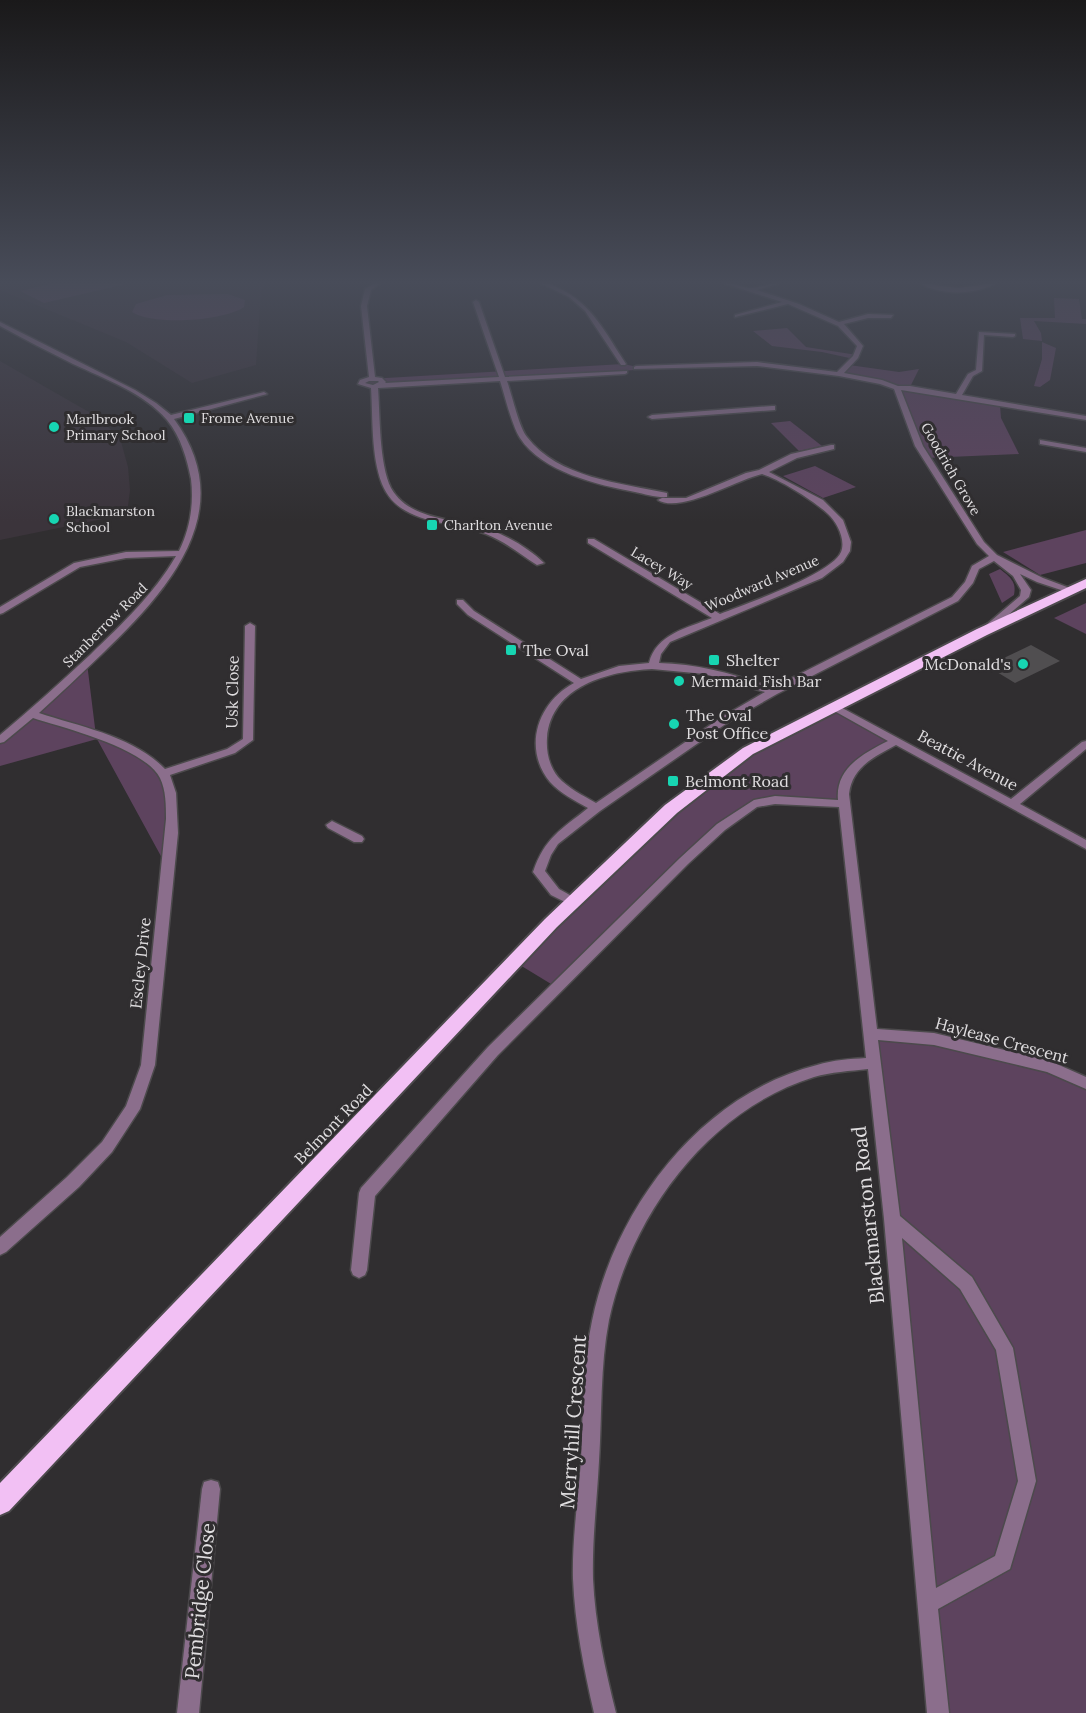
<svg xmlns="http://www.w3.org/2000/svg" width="1086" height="1713" font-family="Lora,serif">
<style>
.built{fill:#3b343b}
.green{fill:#5d435e}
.building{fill:#504e50}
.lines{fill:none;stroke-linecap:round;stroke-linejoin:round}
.minor-casing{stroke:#4c4a4c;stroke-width:3}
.trunk-casing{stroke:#4c4a4c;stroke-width:4}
.minor{fill:#8b6e8c;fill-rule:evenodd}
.trunk{fill:#f2c0f4;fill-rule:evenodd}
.poi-dot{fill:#17d5b2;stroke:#302e30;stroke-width:2}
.labels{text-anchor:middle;stroke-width:6;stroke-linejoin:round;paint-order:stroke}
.far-poi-label{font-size:14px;fill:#e0dee0;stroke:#302e30;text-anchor:start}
.far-street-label{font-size:14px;fill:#e0dee0;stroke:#302e30}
.poi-label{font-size:16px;fill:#e0dee0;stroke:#302e30;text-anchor:start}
.street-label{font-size:16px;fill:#e0dee0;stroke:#302e30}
.near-street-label{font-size:20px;fill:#e0dee0;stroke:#302e30}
</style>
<rect width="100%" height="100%" fill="#302e30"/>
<g class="built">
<polygon points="0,283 266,283 261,291 256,365 192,383 126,342 0,290"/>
<polygon points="0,361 96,416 120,438 128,467 130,490 127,514 0,540"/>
</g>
<g class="green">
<polygon points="55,283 130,283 44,303 20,291"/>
<path d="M228,294L245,300L244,307C224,321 153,326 132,312L136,304L167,295Z"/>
<polygon points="1054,298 1079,299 1082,319 1086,319 1086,324 1034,321 1041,333 1042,341 1023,339 1020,318 1055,318"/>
<polygon points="787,328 806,347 857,355 854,359 822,352 772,346 753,331"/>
<polygon points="1042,342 1056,348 1050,380 1040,387 1034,386 1042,359"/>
<polygon points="623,364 633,366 635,370 374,387 364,386 362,381 369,379"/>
<polygon points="849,365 899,372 919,369 910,387 1000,405 1001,418 1019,454 926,458 896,388 839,374"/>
<polygon points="790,421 822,446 799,451 771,423"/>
<polygon points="815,466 856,487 823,498 783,476"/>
<polygon points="1086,530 1086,563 1040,575 1003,552"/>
<path d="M1000,569C1010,577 1017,582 1014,595L1002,603L989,574Z"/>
<polygon points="1086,603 1086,634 1054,618"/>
<polygon points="87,663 96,736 133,748 164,773 171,799 168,869 97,739 0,766 0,740"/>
<polygon points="833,706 896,741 858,765 843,804 775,800 743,811 556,987 515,962 702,784"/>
<polygon points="871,1034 984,1052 1086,1086 1086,1713 938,1713"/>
</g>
<polygon class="building" points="1031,645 1060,661 1015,683 987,666"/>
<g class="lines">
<defs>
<g id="minor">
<path d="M375,283H381L371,290L367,306L375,377L382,378L386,382L385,383L499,377L473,302L476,300L479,302L505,377L627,371V373L625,374L507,381C512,395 519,427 527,437C558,478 621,483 667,493V497C657,498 645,494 635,492C598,485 542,472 520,438C512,426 505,396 500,381L378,388C380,415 379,464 391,488C410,522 458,518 490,530C508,536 531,550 544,563L537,565C520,554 504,541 486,534C451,520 399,526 382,484C371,455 373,419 371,388L358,384L360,380L369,377L361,306L365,289ZM369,381H378L379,382L373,385L365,383Z"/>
<path d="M540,283C547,282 552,285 558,288C592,303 606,334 626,364L625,365H621L585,311L569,297Z"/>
<path d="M723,283C732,282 740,287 749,288C758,289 769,283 780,283L757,290L799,304L839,322L868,314L893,315L891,318H868L844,324L863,346L858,358L844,373L882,380L898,386H910L956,394L968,374L976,370L979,332L1015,334V336L1013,337L984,335L982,371L973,376L962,395L1086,416V420L901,390L923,446L984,542L997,555L1043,578L1075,590L1070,593L1037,582L1020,574L1031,590L1029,597L991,630H985V626L1020,596L1021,590L1013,576L994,561L979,569L973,583L958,601L777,694L730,721L600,811L558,844L551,855L545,871L559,889L577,899L579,902L577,905L573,906L551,895L533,872C545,837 561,830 588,808C575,801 560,793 550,782C522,748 538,702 574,683L468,615L457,604V600H463L474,611L581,679L619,666L649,663C656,634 687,628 712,618L588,543V539H594L720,614C745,604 832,574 841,552C846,540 837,522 828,514C814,501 781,480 762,474C736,480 680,514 658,500L662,498H686L746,473L759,470L791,454L831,445H834V449L797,458L769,472L823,500L843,520L851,542L850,551L843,562L822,578L670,642L661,654L659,663C698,664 736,674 772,688L952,597L965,582L972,566L989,556L977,544L915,446L894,389L880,384L839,376L757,366L634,369V367L636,366L757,362L837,372L853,356L857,346L838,326L788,304L735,317V315L782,302ZM652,669L705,674L765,692L722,717L596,803C582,795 568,788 558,777C549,766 546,751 547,738C551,686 609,671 652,669Z"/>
<path d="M920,283L958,288L996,283C976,295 940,296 920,283Z"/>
<path d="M0,322L135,390L156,403L171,415L264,392L267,394L174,419C241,510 168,591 102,654C81,674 60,694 39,713C81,727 133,736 165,769L227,749L243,739L245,626L250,623L255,626L253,740L235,753L170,775L176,793L178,833L155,1065L140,1109L112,1152L79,1187L6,1252L0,1255V1237L67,1177L102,1142L126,1106L141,1065L166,819C166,806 166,790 160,778C145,748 64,728 33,718L4,742L0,743V735C31,709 61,682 91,654C122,624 154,594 176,556L126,558L80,567L3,613L0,614V607L74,563L126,552L179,551C190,529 194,504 191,479C187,459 181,437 167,420C144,393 105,379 73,364C49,352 24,339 0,326Z"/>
<polygon points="772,406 775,406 775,410 652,419 648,417 652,415"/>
<polygon points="1040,440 1086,448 1086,452 1040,444"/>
<path d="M833,703L1011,799L1082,742L1086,741V749L1020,804L1086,840V849L896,745C874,757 852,767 849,794L877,1029L934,1033L1050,1061L1086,1077V1089L1047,1072L934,1045L878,1040L900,1216L972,1277L1013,1348L1036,1481L1010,1569L938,1609L949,1713H927L884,1219L868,1069C850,1071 831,1072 814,1077C708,1110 631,1215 609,1320C600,1366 602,1414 599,1461C597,1500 592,1539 593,1579C595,1624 605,1669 616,1713H594C584,1669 575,1625 573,1579C572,1540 578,1500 581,1461C583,1415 582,1367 592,1321C615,1208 701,1094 817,1065C833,1060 850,1059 866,1058L839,807L775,804L757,807L725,830L688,864L498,1055L375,1196L367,1270L365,1275L359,1278L353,1275L351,1270L359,1193L361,1188L488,1047L680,858L717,824L754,800L775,796L838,800C835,768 864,753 888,741L829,708L828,706ZM902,1238L960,1289L996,1350L1018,1481L995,1556L936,1588Z"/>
<polygon points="332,821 362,836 364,839 362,842 354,842 328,828 326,825"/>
<polygon points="211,1480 218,1482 220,1489 199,1713 177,1713 202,1489 204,1482"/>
</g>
<polygon id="trunk" points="1086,579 1086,588 987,635 753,754 677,813 557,927 9,1511 0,1515 0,1483 545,919 665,805 743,748 977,629"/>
</defs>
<use href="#minor" class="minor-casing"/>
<use href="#trunk" class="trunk-casing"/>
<use href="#minor" class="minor"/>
<use href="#trunk" class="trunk"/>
</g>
<linearGradient id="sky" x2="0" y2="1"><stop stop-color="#1a191a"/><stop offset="0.54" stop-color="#484c59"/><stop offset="1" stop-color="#484c59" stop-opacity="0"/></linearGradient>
<rect width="1086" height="522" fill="url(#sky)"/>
<g class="poi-dot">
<rect x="183" y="412" width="12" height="12" rx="3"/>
<circle cx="54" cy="427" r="6"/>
<circle cx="54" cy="519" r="6"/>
<rect x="426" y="519" width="12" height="12" rx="3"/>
<rect x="505" y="644" width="12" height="12" rx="3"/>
<rect x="708" y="654" width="12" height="12" rx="3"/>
<circle cx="1023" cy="664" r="6"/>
<circle cx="679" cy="681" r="6"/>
<circle cx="674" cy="724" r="6"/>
<rect x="667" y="775" width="12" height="12" rx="3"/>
</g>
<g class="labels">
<g class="far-poi-label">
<text x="201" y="423">Frome Avenue</text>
<text x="66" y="424">Marlbrook<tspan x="66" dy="16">Primary School</tspan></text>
<text x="66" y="516">Blackmarston<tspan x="66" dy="16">School</tspan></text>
<text x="444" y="530">Charlton Avenue</text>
</g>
<g class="far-street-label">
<text transform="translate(951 469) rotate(60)" y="5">Goodrich Grove</text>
<text transform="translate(662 568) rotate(31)" y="5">Lacey Way</text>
<text transform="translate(762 583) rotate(-23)" y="5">Woodward Avenue</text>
<text transform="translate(105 625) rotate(-45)" y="5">Stanberrow Road</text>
</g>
<g class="poi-label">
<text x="523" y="656">The Oval</text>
<text x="726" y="666">Shelter</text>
<text x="1011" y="670" text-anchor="end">McDonald's</text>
<text x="691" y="687">Mermaid Fish Bar</text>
<text x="686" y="721">The Oval<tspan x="686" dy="18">Post Office</tspan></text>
<text x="685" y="787">Belmont Road</text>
</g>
<g class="street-label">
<text transform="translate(232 692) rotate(-89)" y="6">Usk Close</text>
<text transform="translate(968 760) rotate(28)" y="6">Beattie Avenue</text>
<text transform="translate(140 963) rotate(-84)" y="6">Escley Drive</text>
<text transform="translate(1002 1040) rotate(15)" y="6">Haylease Crescent</text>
<text transform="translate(333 1124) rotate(-46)" y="6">Belmont Road</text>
</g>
<g class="near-street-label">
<text transform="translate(868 1215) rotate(-96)" y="7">Blackmarston Road</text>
<text transform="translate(573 1422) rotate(-86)" y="7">Merryhill Crescent</text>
<text transform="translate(200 1601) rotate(-84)" y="7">Pembridge Close</text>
</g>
</g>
</svg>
